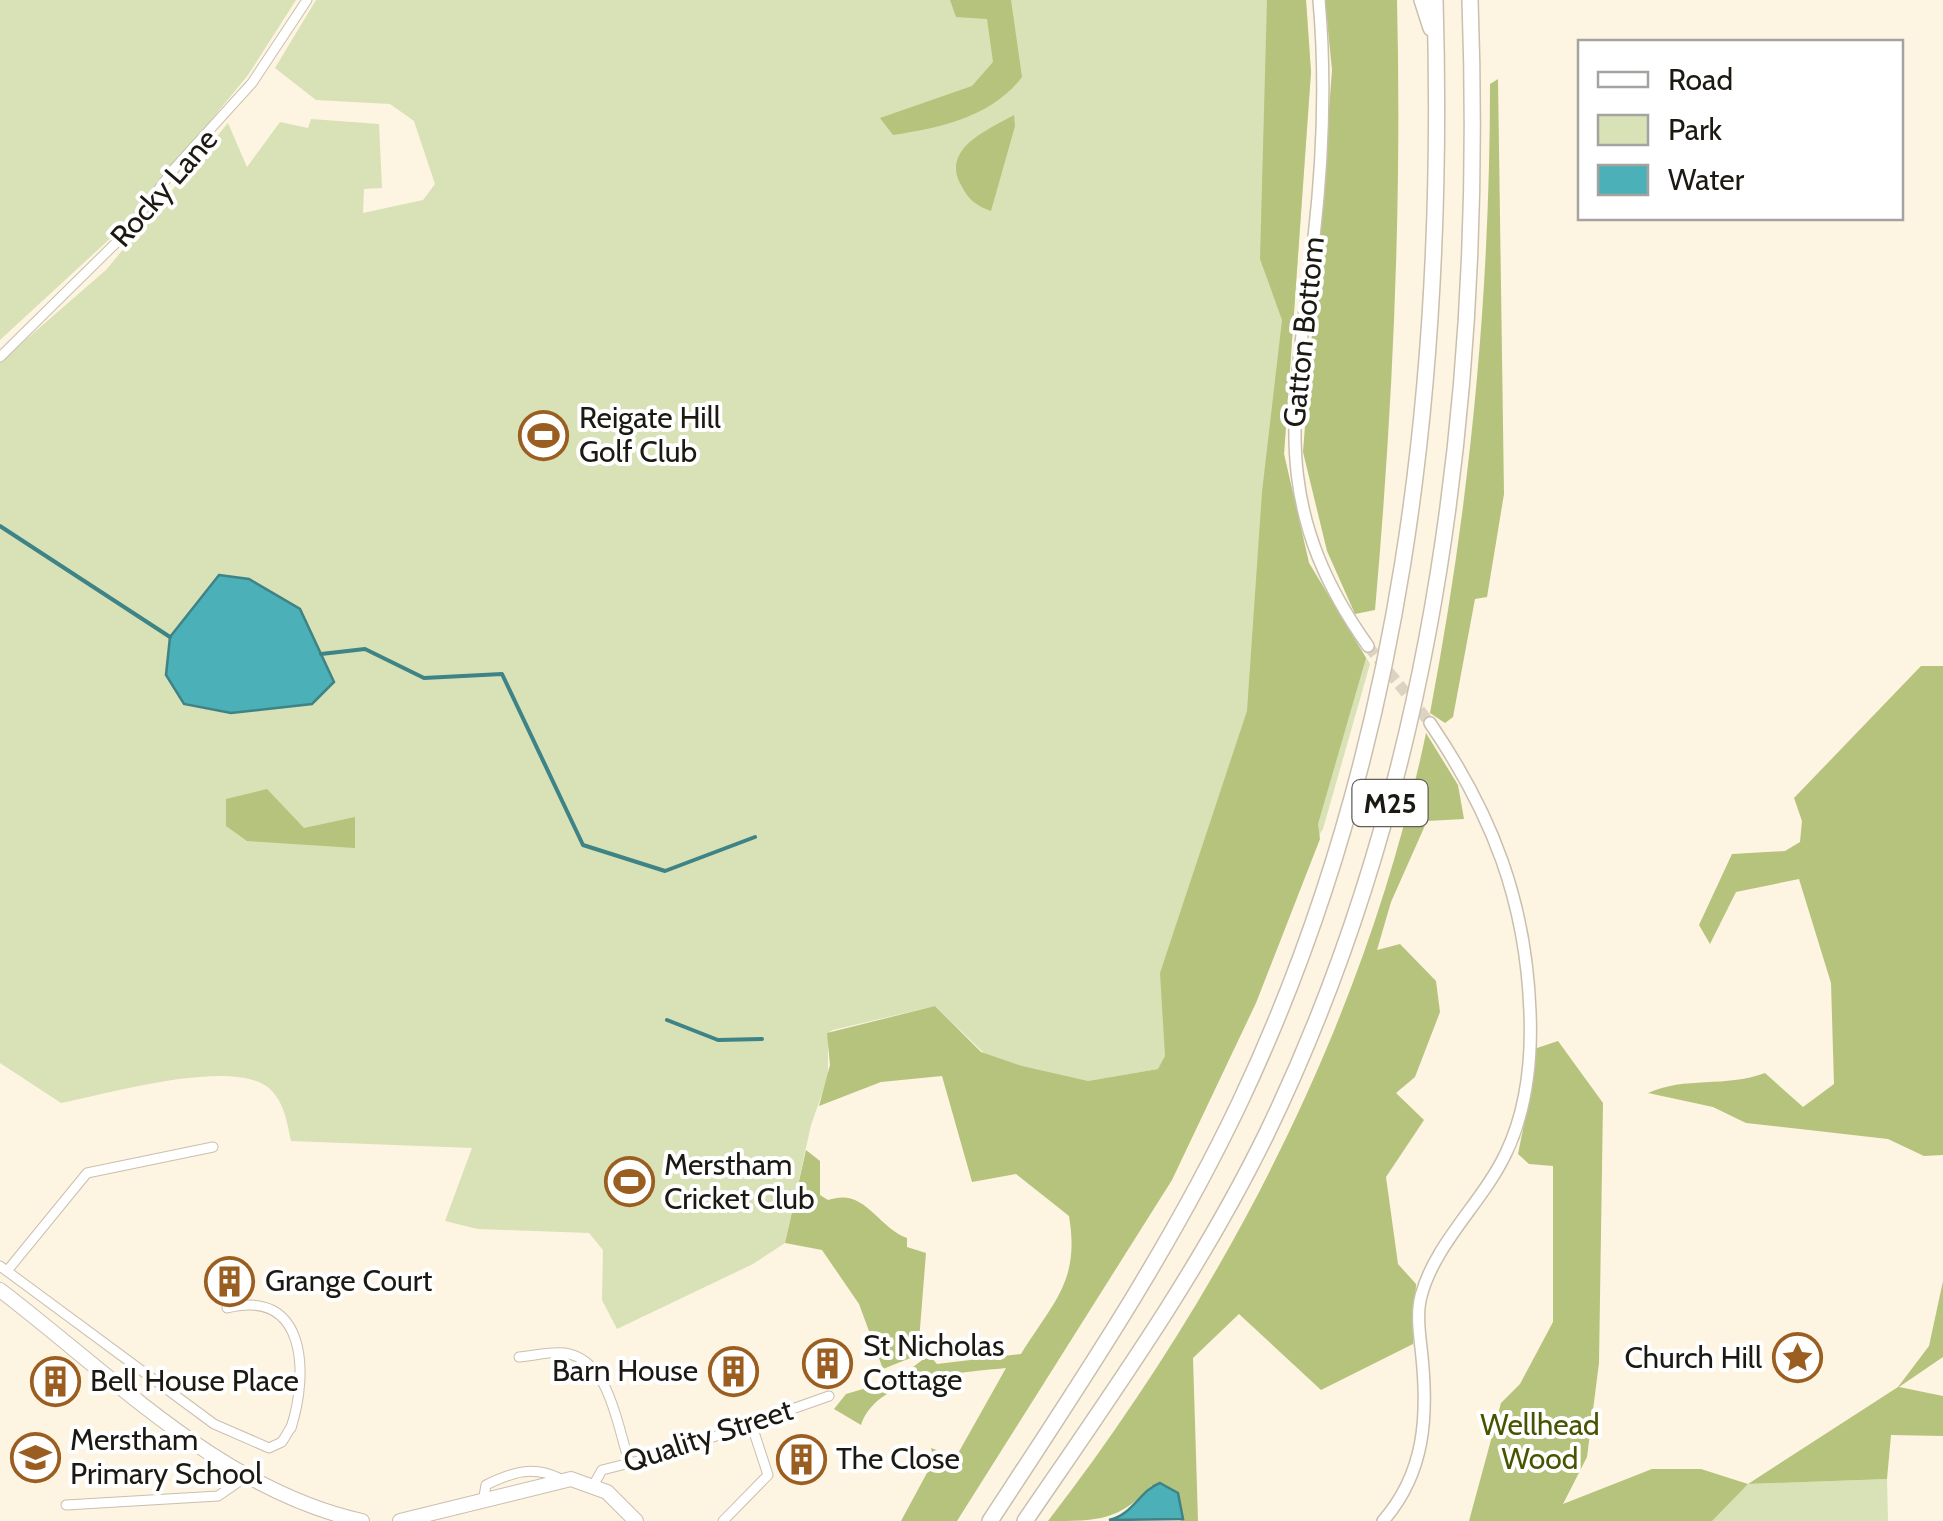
<svg xmlns="http://www.w3.org/2000/svg" width="1943" height="1521" font-family="Cabin,sans-serif">
<style>
.green{fill:#d8e2b6}
.forest{fill:#b5c37d}
.water{fill:#4cb0b8;stroke:#3e8386;stroke-width:2.5}
.lines{fill:none;stroke-linecap:round;stroke-linejoin:round}
.stream{stroke:#3e8386;stroke-width:4}
.tertiary-tunnel{stroke:#dcd3c3;stroke-width:11;stroke-dasharray:11 5.5;stroke-linecap:butt}
.minor-casing{stroke:#c9bfae;stroke-width:11}
.tertiary-casing{stroke:#c9bfae;stroke-width:14}
.primary-casing{stroke:#c9bfae;stroke-width:16}
.motorway-casing{stroke:#c9bfae;stroke-width:18}
.minor{stroke:#fff;stroke-width:9}
.tertiary{stroke:#fff;stroke-width:11}
.primary{stroke:#fff;stroke-width:14}
.motorway{stroke:#fff;stroke-width:15}
.labels{text-anchor:middle;stroke-width:8;stroke-linejoin:round;paint-order:stroke}
.shield{fill:#fff;stroke:#605e59;stroke-width:2.5}
.shield-label{font-size:28px;font-weight:bold;fill:#1c1912}
.street-label{font-size:30px;fill:#1c1912;stroke:#fff}
.poi-label{font-size:30px;fill:#1c1912;stroke:#fff;text-anchor:start}
.park-label{font-size:30px;fill:#495400;stroke:#fff}
</style>
<rect width="100%" height="100%" fill="#fef4e2"/>
<g class="green">
<polygon points="0,0 296,0 248,75 127,223 0,340"/>
<path d="M316,0H1306L1311,72L1284,454L1309,563L1370,664L1323,829L1158,1080V1069L1088,1081L1016,1084L935,1006L833,1030L828,1033V1077L811,1125L785,1243L753,1264L617,1329L602,1300L603,1250L589,1233L478,1229L445,1221L472,1148L291,1141C287,1123 285,1105 272,1091C240,1055 107,1094 61,1103L0,1063V362L106,270L228,123L247,167L280,122L308,128L311,119L379,124L382,188L364,189L363,213L423,200L435,184L414,121L390,104L316,100L275,68Z"/>
<polygon points="1887,1479 1888,1521 1707,1521 1748,1484"/>
</g>
<g class="forest">
<path d="M950,0H1011L1022,77C991,117 942,127 893,135L880,118L972,86L993,62L987,19L956,17Z"/>
<path d="M1267,0H1306L1311,72L1284,454L1309,563L1366,658L1318,824L1320,839L1256,1003L1172,1180L957,1521H901L934,1460L931,1448L956,1457L1006,1368C961,1373 878,1375 861,1425L834,1409L846,1394L897,1379L929,1355L937,1364L1021,1354C1054,1301 1080,1281 1069,1216L1016,1174L972,1182L942,1076L881,1082L819,1106L830,1065L827,1033L935,1006L981,1052L1022,1066L1088,1081L1158,1069L1165,1056L1160,973L1247,711L1262,492L1282,320L1260,259Z"/>
<path d="M1325,0H1397C1402,204 1393,407 1375,610L1355,614L1327,551L1303,452L1332,70Z"/>
<path d="M1498,79L1504,494L1487,597L1475,599L1453,717L1445,723L1430,713C1470,503 1490,297 1490,84Z"/>
<path d="M1014,115L1015,126L991,211C975,205 969,200 961,185C941,148 988,130 1014,115Z"/>
<path d="M1921,666H1943V1155L1924,1156L1888,1139L1746,1123L1713,1107L1648,1093C1685,1076 1725,1088 1765,1073L1803,1107L1834,1084L1831,983L1799,879L1736,892L1710,944L1699,925L1732,854L1785,851L1800,842L1802,821L1794,798Z"/>
<path d="M1426,733L1458,785L1464,819L1427,821L1391,902L1377,950L1400,944L1436,981L1440,1012L1415,1077L1396,1093L1424,1120L1386,1177L1398,1264L1416,1284L1413,1344L1321,1390L1239,1314L1193,1358L1198,1521H1180L1183,1519L1152,1485C1119,1521 1099,1521 1048,1521C1226,1290 1366,1020 1426,733Z"/>
<polygon points="267,789 304,828 355,817 355,848 247,841 226,826 226,799"/>
<polygon points="1558,1041 1603,1103 1599,1363 1587,1457 1563,1504 1652,1469 1701,1469 1748,1484 1898,1387 1929,1346 1943,1281 1943,1357 1899,1387 1943,1396 1943,1436 1891,1435 1887,1479 1748,1484 1712,1521 1469,1521 1501,1403 1520,1384 1553,1322 1553,1166 1529,1164 1518,1154 1534,1075 1531,1050"/>
<path d="M806,1150L820,1161V1195L828,1200C865,1187 876,1226 907,1238V1247L926,1253L919,1341L913,1357L883,1369L859,1304L822,1250L785,1243Z"/>
</g>
<g class="water">
<polygon points="219,575 249,579 300,609 334,682 312,704 231,713 184,704 166,675 170,637"/>
<path d="M1160,1483L1178,1493L1183,1519L1109,1520C1134,1514 1139,1491 1160,1483Z"/>
</g>
<g class="lines">
<g class="stream">
<polyline points="0,526 170,637"/>
<polyline points="321,654 365,649 424,678 502,674 583,845 665,871 755,837"/>
<polyline points="667,1020 718,1040 762,1039"/>
</g>
<polyline class="tertiary-tunnel" points="1368,646 1430,723"/>
<defs>
<g id="minor">
<polyline points="0,357 124,235 174,169 252,83 307,0"/>
<polyline points="0,1266 214,1424 269,1448 282,1442 291,1427"/>
<polyline points="7,1271 87,1173 213,1147"/>
<path d="M227,1308C306,1288 309,1372 291,1428"/>
<path d="M519,1357C533,1356 551,1351 565,1353C610,1360 617,1426 629,1461"/>
<polyline points="594,1484 602,1470 662,1455 829,1396"/>
<path d="M483,1502L486,1485C513,1472 533,1465 561,1479"/>
<polyline points="66,1505 218,1496 247,1476"/>
<polyline points="723,1521 768,1475 751,1423"/>
</g>
<g id="tertiary">
<path d="M1319,0C1326,79 1323,158 1314,237C1296,401 1264,500 1368,646"/>
<path d="M1383,1521C1425,1473 1428,1417 1422,1357C1420,1337 1416,1315 1421,1296C1435,1243 1483,1202 1506,1153C1527,1109 1532,1060 1530,1012C1526,901 1492,814 1430,723"/>
</g>
<g id="primary">
<path d="M0,1290C112,1375 221,1490 362,1521"/>
<polyline points="400,1521 571,1479 607,1492 636,1521"/>
</g>
<g id="motorway">
<polyline points="1422,0 1431,28"/>
<path d="M990,1521C1079,1385 1170,1250 1240,1102C1403,757 1446,378 1435,0"/>
<path d="M1025,1521C1111,1395 1199,1272 1266,1135C1436,784 1484,386 1470,0"/>
</g>
</defs>
<use href="#minor" class="minor-casing"/>
<use href="#tertiary" class="tertiary-casing"/>
<use href="#primary" class="primary-casing"/>
<use href="#motorway" class="motorway-casing"/>
<use href="#minor" class="minor"/>
<use href="#tertiary" class="tertiary"/>
<use href="#primary" class="primary"/>
<use href="#motorway" class="motorway"/>
</g>
<defs>
<symbol id="stadium-ring" viewBox="-11 -11 22 22"><circle r="9.5" fill="#fff" stroke="#9b5e21" stroke-width="1.5"/><path d="M0-5a6.5 5 0 1 0 0 10a6.5 5 0 1 0 0-10ZM-3.5-1.8h7v3.6h-7Z" fill="#9b5e21"/></symbol>
<symbol id="building-ring" viewBox="-11 -11 22 22"><circle r="9.5" fill="#fff" stroke="#9b5e21" stroke-width="1.5"/><path d="M-4-6H4V6H1V3H-1V6H-4ZM-2.5-4.3h1.7v1.8h-1.7ZM.8-4.3h1.7v1.8H.8ZM-2.5-1h1.7V.8h-1.7ZM.8-1h1.7V.8H.8Z" fill="#9b5e21"/></symbol>
<symbol id="sight-ring" viewBox="-11 -11 22 22"><circle r="9.5" fill="#fff" stroke="#9b5e21" stroke-width="1.5"/><path d="M0-6L1.8-2.2L6-1.7L2.9 1.2L3.7 5.4L0 3.3L-3.7 5.4L-2.9 1.2L-6-1.7L-1.8-2.2Z" fill="#9b5e21"/></symbol>
<symbol id="school-ring" viewBox="-11 -11 22 22"><circle r="9.5" fill="#fff" stroke="#9b5e21" stroke-width="1.5"/><path d="M0-5L7-2L0 1L-7-2ZM-4 1L0 2.5L4 1V4Q0 6-4 4Z" fill="#9b5e21"/></symbol>
</defs>
<g fill-rule="evenodd">
<use href="#stadium-ring" x="516" y="408" width="55" height="55"/>
<use href="#stadium-ring" x="602" y="1154" width="55" height="55"/>
<use href="#building-ring" x="202" y="1254" width="55" height="55"/>
<use href="#sight-ring" x="1770" y="1330" width="55" height="55"/>
<use href="#building-ring" x="800" y="1336" width="55" height="55"/>
<use href="#building-ring" x="706" y="1344" width="55" height="55"/>
<use href="#building-ring" x="28" y="1354" width="55" height="55"/>
<use href="#school-ring" x="8" y="1430" width="55" height="55"/>
<use href="#building-ring" x="774" y="1432" width="55" height="55"/>
</g>
<g class="labels">
<rect class="shield" x="1352.5" y="780" width="75" height="46" rx="8"/>
<g class="shield-label">
<text x="1390" y="813">M25</text>
</g>
<g class="street-label">
<text transform="translate(164 188) rotate(-49)" y="10">Rocky Lane</text>
<text transform="translate(1304 332) rotate(-84)" y="10">Gatton Bottom</text>
<text transform="translate(708 1436) rotate(-18)" y="10">Quality Street</text>
</g>
<g class="poi-label">
<text x="579" y="428">Reigate Hill<tspan x="579" dy="34">Golf Club</tspan></text>
<text x="664" y="1175">Merstham<tspan x="664" dy="34">Cricket Club</tspan></text>
<text x="265" y="1291">Grange Court</text>
<text x="863" y="1356">St Nicholas<tspan x="863" dy="34">Cottage</tspan></text>
<text x="1762" y="1368" text-anchor="end">Church Hill</text>
<text x="698" y="1381" text-anchor="end">Barn House</text>
<text x="90" y="1391">Bell House Place</text>
<text x="70" y="1450">Merstham<tspan x="70" dy="34">Primary School</tspan></text>
<text x="836" y="1469">The Close</text>
</g>
<g class="park-label">
<text x="1540" y="1435">Wellhead<tspan x="1540" dy="34">Wood</tspan></text>
</g>
</g>
<rect x="1578" y="40" width="325" height="180" fill="#ffffff" stroke="#a4a3a0" stroke-width="2.5"/>
<rect x="1598" y="72" width="50" height="15" fill="#ffffff" stroke="#a4a3a0" stroke-width="2.5"/>
<text x="1668" y="90" font-size="30" fill="#1c1912">Road</text>
<rect x="1598" y="115" width="50" height="30" fill="#d8e2b6" stroke="#a4a3a0" stroke-width="2.5"/>
<text x="1668" y="140" font-size="30" fill="#1c1912">Park</text>
<rect x="1598" y="165" width="50" height="30" fill="#4cb0b8" stroke="#a4a3a0" stroke-width="2.5"/>
<text x="1668" y="190" font-size="30" fill="#1c1912">Water</text>
</svg>
